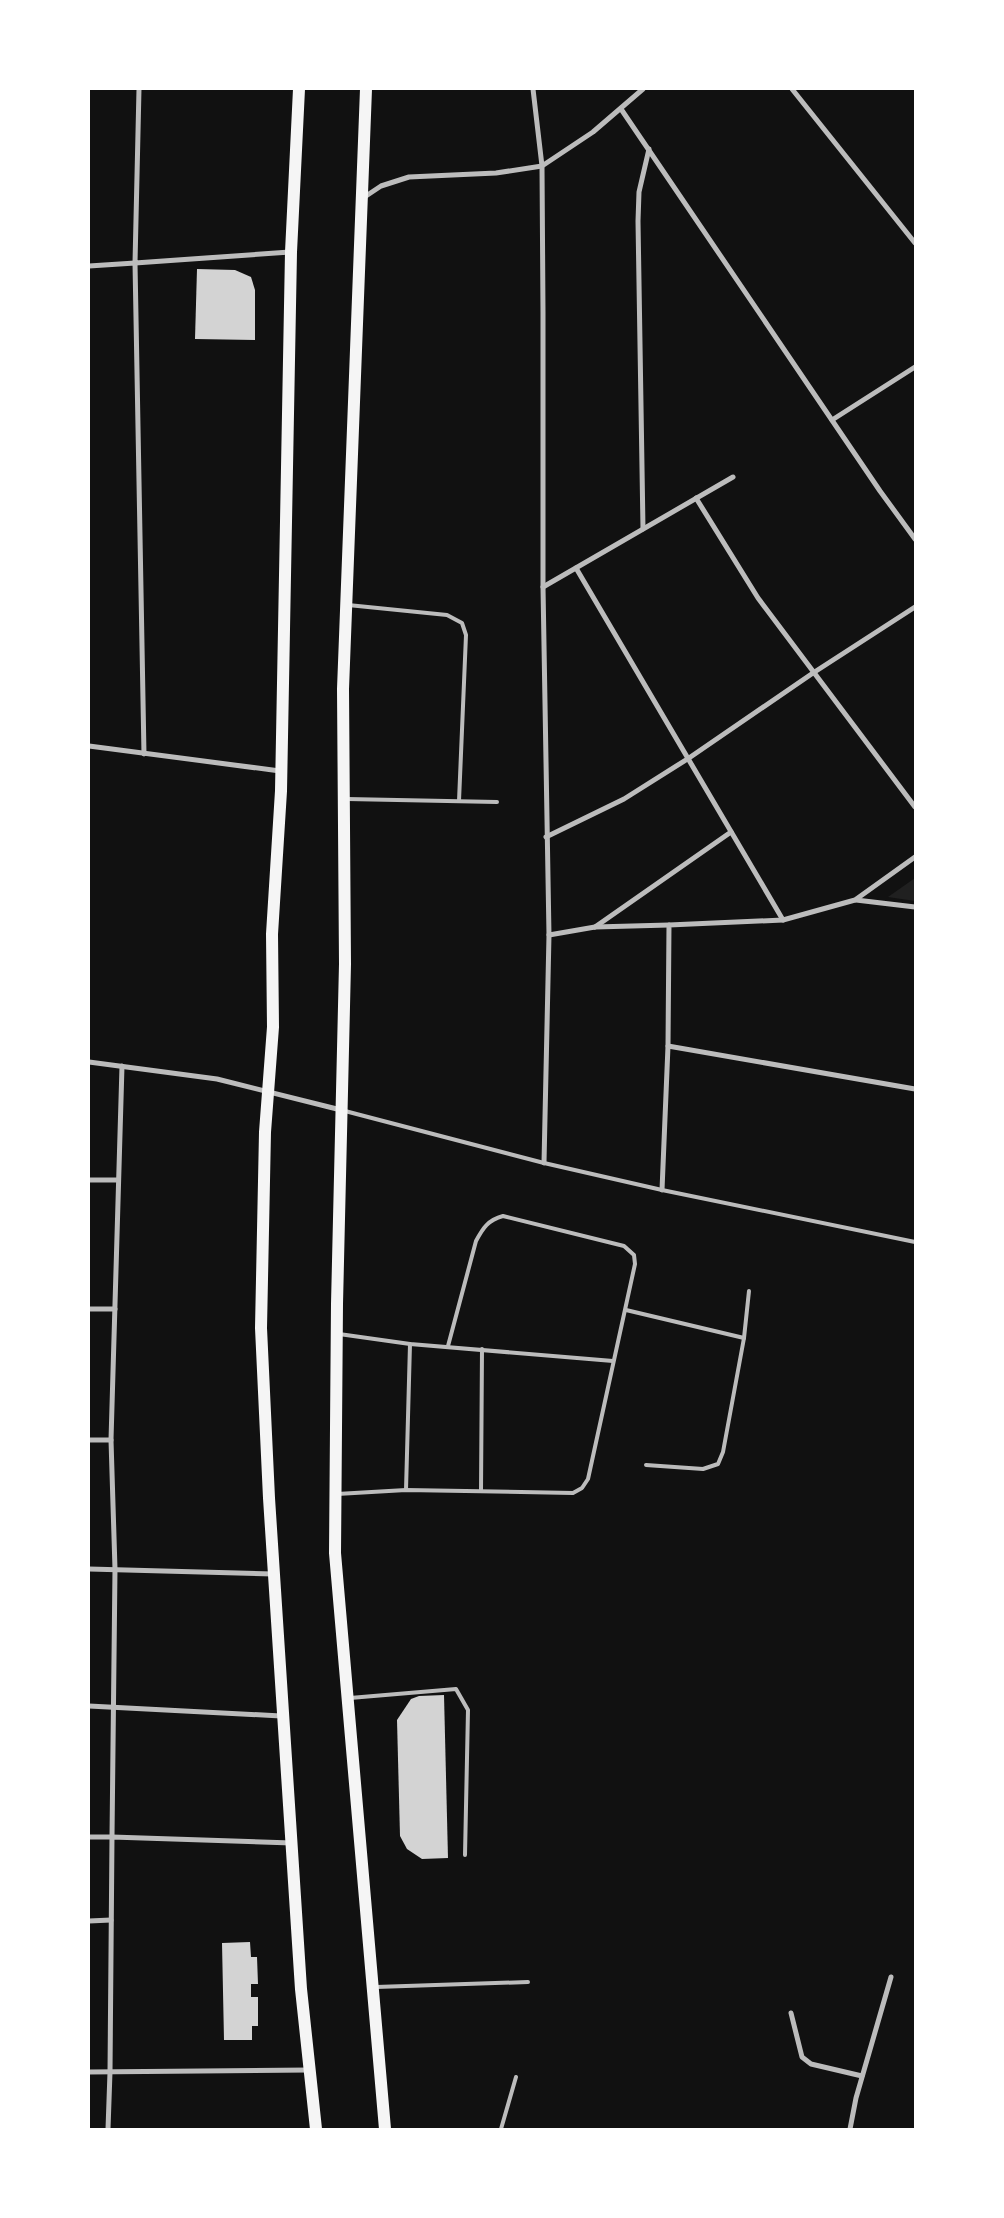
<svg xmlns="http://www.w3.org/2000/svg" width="1004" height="2218" font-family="'Alegreya Sans',sans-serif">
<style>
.green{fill:#202020}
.building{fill:#d3d3d3}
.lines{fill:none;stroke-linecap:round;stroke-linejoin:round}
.service{stroke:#bcbcbc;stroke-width:4}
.minor{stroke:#bcbcbc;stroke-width:5}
.primary{stroke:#f5f5f5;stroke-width:12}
</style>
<rect width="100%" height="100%" fill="#111"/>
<polygon class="green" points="915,878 915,901 888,897"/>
<g class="building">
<polygon points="197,269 235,270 251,277 255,290 255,340 195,339"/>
<polygon points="444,1695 448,1858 422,1859 407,1849 400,1836 397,1720 411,1699 419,1696"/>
<polygon points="250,1942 251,1957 257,1957 258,1984 251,1984 251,1997 258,1997 258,2026 252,2026 252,2040 224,2040 222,1943"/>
</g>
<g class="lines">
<g class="service">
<polyline points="348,605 447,615 462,623 466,635 459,801"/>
<polyline points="347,799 497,802"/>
<polyline points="345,1111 544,1163 662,1190 915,1242"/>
<polyline points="626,1310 744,1338"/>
<polyline points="339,1334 410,1344 613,1361"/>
<polyline points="646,1465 703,1469 718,1464 723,1452 744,1338 749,1291"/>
<polyline points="406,1490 410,1344"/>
<polyline points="481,1491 482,1349"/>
<path d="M337,1494L406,1490L573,1493L582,1488L588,1479L635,1264L634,1255L624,1246L503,1216C488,1220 483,1228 476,1241L448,1346"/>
<polyline points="350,1698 456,1689 468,1710 465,1855"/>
<polyline points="376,1987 528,1982"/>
<polyline points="501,2129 516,2077"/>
</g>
<g class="minor">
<polyline points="139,89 135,263 290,252"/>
<polyline points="533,89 542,166 543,312 543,587 549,935 544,1163"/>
<polyline points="792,89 915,243"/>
<polyline points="621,109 880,491 915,539"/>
<polyline points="363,198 381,186 409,177 496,173 542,166 593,132 643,89"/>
<polyline points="89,266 135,263 144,754"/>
<polyline points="832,420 915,367"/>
<polyline points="696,498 758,598 915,807"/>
<polyline points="643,529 638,221 639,192 649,149"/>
<polyline points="576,568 783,920"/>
<polyline points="543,587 733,477"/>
<polyline points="89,746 280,771"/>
<polyline points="546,837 624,799 689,758 813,673 915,607"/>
<polyline points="856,900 915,907"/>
<polyline points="595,927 731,832"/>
<polyline points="549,935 595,927 669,925"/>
<polyline points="668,1046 915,1089"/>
<polyline points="89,1062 217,1079 341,1110"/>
<polyline points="89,1180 117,1180"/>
<polyline points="662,1190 668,1046 669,925 783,920 855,900 915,857"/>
<polyline points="89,1309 115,1309"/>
<polyline points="89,1440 111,1440"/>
<polyline points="89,1569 273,1574"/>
<polyline points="89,1706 281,1716"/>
<polyline points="89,1837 112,1837 115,1569 111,1440 122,1066"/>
<polyline points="89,1921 111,1920"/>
<polyline points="791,2013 802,2057 811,2064 862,2076"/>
<polyline points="89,2072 309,2070"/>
<polyline points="108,2129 110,2072 112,1837 292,1843"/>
<polyline points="850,2129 856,2098 891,1977"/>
</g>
<g class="primary">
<polyline points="299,89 291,252 281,791 272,934 273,1027 265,1132 261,1328 269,1498 301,1989 316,2129"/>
<polyline points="366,89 343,689 345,964 337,1304 335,1553 385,2129"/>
</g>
</g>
<rect width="1004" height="2218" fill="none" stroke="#ffffff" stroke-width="180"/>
</svg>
